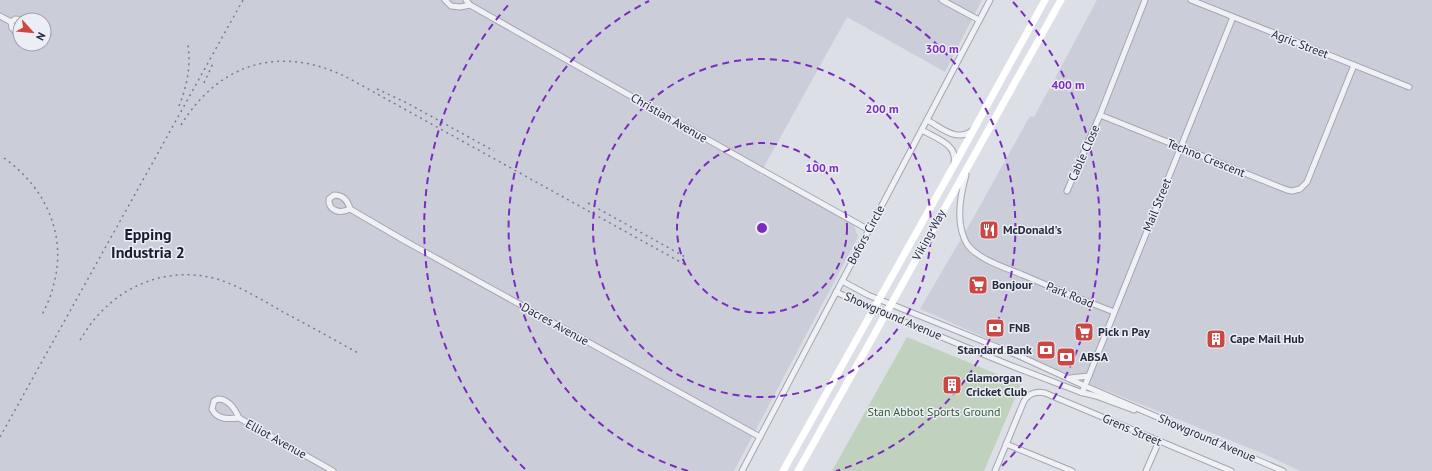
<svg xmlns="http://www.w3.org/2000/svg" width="1432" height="471" font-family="'PT Sans',sans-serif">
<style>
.built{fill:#cbced9;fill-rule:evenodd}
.green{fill:#c0d1be}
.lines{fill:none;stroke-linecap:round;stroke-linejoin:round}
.minor-casing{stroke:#a3a5b1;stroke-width:7}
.minor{stroke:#f0f1f5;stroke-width:5}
.secondary{stroke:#fff;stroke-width:7}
.rail{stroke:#777c90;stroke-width:1.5;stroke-dasharray:2 4;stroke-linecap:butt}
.ring{fill:none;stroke:#7b2cbf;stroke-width:2;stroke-dasharray:7 5}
.labels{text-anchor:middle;stroke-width:3;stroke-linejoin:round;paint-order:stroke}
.street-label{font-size:12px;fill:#272b3d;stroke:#eceef5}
.poi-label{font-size:12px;font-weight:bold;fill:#272b3d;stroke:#eceef5;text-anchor:start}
.park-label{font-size:12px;fill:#355934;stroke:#eceef5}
.district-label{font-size:16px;font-weight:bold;fill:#191c2e;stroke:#eceef5}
.centre{fill:#7b2cbf;stroke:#eceef5;stroke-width:2}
.ring-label{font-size:12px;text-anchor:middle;font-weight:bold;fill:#7b2cbf;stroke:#eceef5;stroke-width:3;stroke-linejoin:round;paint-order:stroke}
</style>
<rect width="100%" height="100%" fill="#dddfe7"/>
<g class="built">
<path d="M0,0H982L945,72L847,17L760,174L853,222L858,237L734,471H0ZM20,20H44V44H20Z"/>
<polygon points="1097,0 1432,0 1432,471 1300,471 1264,454 1095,386 920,309 972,220 1030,116 1034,117"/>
</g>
<polygon class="green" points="907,337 1021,384 984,471 832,471"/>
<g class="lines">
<defs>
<g id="minor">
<polyline points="445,0 451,6 460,7 470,5"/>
<polyline points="466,0 470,5 758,168 869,230"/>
<polyline points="942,0 979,20"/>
<polyline points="1191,0 1409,87"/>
<polyline points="0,16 11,22"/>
<polyline points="11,22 12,28 20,36"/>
<polyline points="11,22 15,19 26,20"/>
<polyline points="1100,115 1287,190 1292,191 1300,189 1307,182 1354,65"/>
<path d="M927,120C942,128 957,143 973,130"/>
<path d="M922,130C935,138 958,144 954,163"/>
<path d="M966,175C960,196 955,224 967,244C977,259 1006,268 1023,275C1053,288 1083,300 1114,312"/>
<polyline points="1067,191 1100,115 1145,0"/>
<path d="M334,195C343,195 348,201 350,209C340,214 328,211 329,199Z"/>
<polyline points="350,209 405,241 760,437"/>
<polyline points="842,281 868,295 1017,355 1085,386 1283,471"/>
<polyline points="836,292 873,309 1012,366 1080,392 1096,396 1134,410"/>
<polyline points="1070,378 1089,376"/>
<polyline points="1082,393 1233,17"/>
<path d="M218,399C229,399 235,409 239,418C228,419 217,420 212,409L214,401Z"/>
<polyline points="239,418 333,471"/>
<polyline points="1006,444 1072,471"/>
<polyline points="742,471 990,0"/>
<path d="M995,471L1024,401C1029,393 1037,391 1045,393L1231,471"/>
<polyline points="1146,471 1159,441"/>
</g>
</defs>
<use href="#minor" class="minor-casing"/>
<use href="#minor" class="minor"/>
<g class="secondary">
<polyline points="783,471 952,169 1045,0"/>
<polyline points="798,471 1061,0"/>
</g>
<g class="rail">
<polyline points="204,83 214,61"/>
<polyline points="377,89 407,103 494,151"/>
<path d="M179,106C187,86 191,66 188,45"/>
<path d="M181,125C221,60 285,44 352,80L684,264"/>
<path d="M4,158C46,188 68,236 53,287C51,297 46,306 42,315"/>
<polyline points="588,203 687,258"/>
<path d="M80,340C86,331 92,321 100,313C130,281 174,267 217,279C240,286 262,300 283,312C308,325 333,339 358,353"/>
<polyline points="0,437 243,0"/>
</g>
</g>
<g class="ring">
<circle cx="762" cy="228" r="85"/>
<circle cx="762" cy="228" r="169"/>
<path d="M688 471A254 254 0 0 1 649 1M875 1A254 254 0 0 1 836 471"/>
<path d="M525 469A338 338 0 0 1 511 2M1013 2A338 338 0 0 1 999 469"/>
</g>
<defs>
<symbol id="restaurant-square" viewBox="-11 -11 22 22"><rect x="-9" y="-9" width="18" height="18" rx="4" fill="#cc4642" stroke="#eceef5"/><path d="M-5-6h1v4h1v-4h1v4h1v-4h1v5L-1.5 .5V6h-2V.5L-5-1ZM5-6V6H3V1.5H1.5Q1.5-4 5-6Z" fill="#fff"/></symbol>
<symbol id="supermarket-square" viewBox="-11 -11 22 22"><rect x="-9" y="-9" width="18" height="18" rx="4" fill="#cc4642" stroke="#eceef5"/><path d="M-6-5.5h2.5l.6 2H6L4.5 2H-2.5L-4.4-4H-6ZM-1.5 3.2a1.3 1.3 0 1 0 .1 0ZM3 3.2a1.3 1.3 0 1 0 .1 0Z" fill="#fff"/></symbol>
<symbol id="bank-square" viewBox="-11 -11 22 22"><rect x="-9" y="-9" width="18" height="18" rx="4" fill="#cc4642" stroke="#eceef5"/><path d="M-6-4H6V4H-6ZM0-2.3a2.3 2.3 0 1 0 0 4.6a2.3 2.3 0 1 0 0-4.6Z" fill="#fff"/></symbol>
<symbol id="building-square" viewBox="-11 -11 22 22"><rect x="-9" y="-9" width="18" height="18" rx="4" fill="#cc4642" stroke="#eceef5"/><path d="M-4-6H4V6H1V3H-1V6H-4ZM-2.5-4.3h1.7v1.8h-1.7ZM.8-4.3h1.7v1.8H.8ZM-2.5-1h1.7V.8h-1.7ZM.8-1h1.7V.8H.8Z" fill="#fff"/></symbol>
</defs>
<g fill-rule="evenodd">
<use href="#restaurant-square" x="978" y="219" width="22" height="22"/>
<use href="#supermarket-square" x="967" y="274" width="22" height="22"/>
<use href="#bank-square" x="984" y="317" width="22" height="22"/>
<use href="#supermarket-square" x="1073" y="321" width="22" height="22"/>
<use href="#building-square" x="1205" y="328" width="22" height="22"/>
<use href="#bank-square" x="1035" y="339" width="22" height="22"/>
<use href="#bank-square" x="1055" y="346" width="22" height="22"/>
<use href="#building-square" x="941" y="374" width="22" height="22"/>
</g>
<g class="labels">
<g class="street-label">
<text transform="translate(1300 44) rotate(21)" y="4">Agric Street</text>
<text transform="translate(669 118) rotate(30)" y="4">Christian Avenue</text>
<text transform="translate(1084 153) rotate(-66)" y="4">Cable Close</text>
<text transform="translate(1206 158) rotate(22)" y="4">Techno Crescent</text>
<text transform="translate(1157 205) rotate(-68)" y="4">Mail Street</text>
<text transform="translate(866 235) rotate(-62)" y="4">Bofors Circle</text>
<text transform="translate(929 235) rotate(-61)" y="4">Viking Way</text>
<text transform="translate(1070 295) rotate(22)" y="4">Park Road</text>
<text transform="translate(893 316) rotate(23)" y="4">Showground Avenue</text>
<text transform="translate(555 324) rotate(29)" y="4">Dacres Avenue</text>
<text transform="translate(1132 430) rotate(23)" y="4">Grens Street</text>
<text transform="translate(1207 438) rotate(23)" y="4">Showground Avenue</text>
<text transform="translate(276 439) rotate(29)" y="4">Elliot Avenue</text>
</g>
<g class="poi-label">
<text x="1003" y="234">McDonald's</text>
<text x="992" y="289">Bonjour</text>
<text x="1009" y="332">FNB</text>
<text x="1098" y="336">Pick n Pay</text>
<text x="1230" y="343">Cape Mail Hub</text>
<text x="1032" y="354" text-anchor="end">Standard Bank</text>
<text x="1080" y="361">ABSA</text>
<text x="966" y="382">Glamorgan<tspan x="966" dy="14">Cricket Club</tspan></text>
</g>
<g class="park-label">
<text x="934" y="416">Stan Abbot Sports Ground</text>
</g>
<g class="district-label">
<text x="148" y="240">Epping<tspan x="148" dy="18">Industria 2</tspan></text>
</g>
</g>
<circle cx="762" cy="228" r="6" class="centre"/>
<g class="ring-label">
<text x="942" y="53">300 m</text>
<text x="1068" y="89">400 m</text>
<text x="882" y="113">200 m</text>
<text x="822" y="172">100 m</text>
</g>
<g transform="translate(32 32) rotate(117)"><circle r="19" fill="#eceef5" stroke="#9da0ab"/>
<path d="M0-3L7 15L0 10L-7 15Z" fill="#cc4642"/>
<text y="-6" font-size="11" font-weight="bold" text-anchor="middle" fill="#272b3d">N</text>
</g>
</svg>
